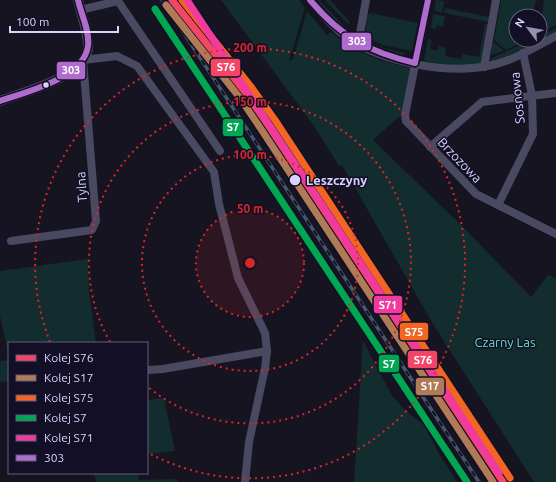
<svg xmlns="http://www.w3.org/2000/svg" width="556" height="482" font-family="Ubuntu,sans-serif">
<style>
.green{fill:#132c2d}
.lines{fill:none;stroke-linecap:round;stroke-linejoin:round}
.minor{stroke:#4a4962;stroke-width:8}
.tertiary{stroke:#4a4962;stroke-width:10}
.rail-casing{stroke:#43596b;stroke-width:3.5}
.rail{stroke:#130f26;stroke-width:2;stroke-dasharray:6;stroke-linecap:butt}
.bus-1-casing{stroke:#130f26;stroke-width:9}
.bus-1{stroke:#b06ccc;stroke-width:6}
.rail-1-casing{stroke:#130f26;stroke-width:10}
.rail-2-casing{stroke:#130f26;stroke-width:10}
.rail-3-casing{stroke:#130f26;stroke-width:10}
.rail-4-casing{stroke:#130f26;stroke-width:10}
.rail-5-casing{stroke:#130f26;stroke-width:10}
.rail-1{stroke:#f34667;stroke-width:7}
.rail-2{stroke:#b07c57;stroke-width:7}
.rail-3{stroke:#f26522;stroke-width:7}
.rail-4{stroke:#00a651;stroke-width:7}
.rail-5{stroke:#f13a9d;stroke-width:7}
.ring{fill:none;stroke:#d62828;stroke-width:2;stroke-dasharray:2 4}
.bus-dot{fill:#d9d4ff;stroke:#130f26;stroke-width:1.5}
.labels{text-anchor:middle;stroke-width:3;stroke-linejoin:round;paint-order:stroke}
.street-label{font-size:13px;fill:#d9d4ff;stroke:#130f26}
.stop-label{font-size:13px;font-weight:bold;fill:#d9d4ff;stroke:#130f26;text-anchor:start}
.park-label{font-size:13px;fill:#5fe0c0;stroke:#130f26}
.centre{fill:#d62828;stroke:#130f26;stroke-width:2}
.ring-label{font-size:12px;text-anchor:middle;font-weight:bold;fill:#d62828;stroke:#130f26;stroke-width:3;stroke-linejoin:round;paint-order:stroke}
.line-badge{stroke:#130f26;stroke-width:1.5}
.badge-label{font-size:11px;text-anchor:middle;font-weight:bold;fill:#fff}
</style>
<rect width="100%" height="100%" fill="#161421"/>
<g class="green">
<path d="M221,0H299L305,8L289,61L293,59L307,11L327,35L331,32C356,53 381,62 412,68L402,114L373,140L463,227L531,297L548,275L556,278V482H534L433,324L342,165L339,166L314,126Z"/>
<polygon points="317,0 319,0 344,26 341,29"/>
<polygon points="325,0 330,0 350,22 348,24"/>
<polygon points="436,0 444,1 442,13 434,11"/>
<polygon points="501,0 536,0 533,15 539,16 516,16 516,40 526,40 506,50 494,40"/>
<polygon points="544,0 556,0 556,25 540,33"/>
<polygon points="445,8 489,17 489,22 444,13"/>
<polygon points="370,13 418,23 412,51 383,45 365,37 367,15"/>
<polygon points="433,14 445,16 443,27 437,25 436,29 431,28"/>
<path d="M485,24H489L481,64C462,67 443,65 424,61L428,39L432,40L430,49L438,50L439,46L446,48L445,56L461,59L463,54L479,57Z"/>
<polygon points="556,28 556,32 536,42 537,40 540,40 540,36"/>
<polygon points="361,38 384,48 405,53 404,57 386,53 364,44"/>
<polygon points="531,40 535,40 535,43 506,57 492,61 490,59"/>
<polygon points="493,42 504,51 491,55"/>
<polygon points="88,259 89,291 96,343 9,343 9,356 0,316 0,271"/>
<polygon points="363,341 392,396 407,412 424,425 439,454 457,482 354,482"/>
<polygon points="9,360 9,381 0,382 0,361"/>
<polygon points="164,398 175,451 147,454 147,400"/>
<polygon points="94,473 138,473 139,480 177,479 177,482 96,482"/>
</g>
<g class="lines">
<g class="minor">
<path d="M310,0C322,14 333,28 349,39C385,63 450,75 492,65C515,60 535,47 556,36"/>
<polyline points="428,0 405,115 406,121 476,194 556,234"/>
<polyline points="80,10 118,1 220,151"/>
<polyline points="358,44 366,0"/>
<polyline points="484,67 496,0"/>
<polyline points="430,147 482,102 556,93"/>
<polyline points="498,205 533,134 532,95 523,53"/>
<polyline points="11,241 92,230 96,221 83,60 117,56 137,66 214,172 219,204 238,278 265,333 267,351 265,368 249,442 245,482"/>
<polyline points="147,370 163,369 267,351"/>
</g>
<path class="tertiary" d="M0,101C24,92 89,76 88,45C88,30 81,14 78,0"/>
<defs>
<polyline id="rail" points="162,0 479,482"/>
</defs>
<use href="#rail" class="rail-casing"/>
<use href="#rail" class="rail"/>
<defs>
<g id="bus-1">
<path d="M310,0C341,37 369,52 415,63"/>
<polyline points="415,63 428,0"/>
<path d="M0,101C26,92 84,78 88,46C90,31 81,14 78,0"/>
</g>
</defs>
<use href="#bus-1" class="bus-1-casing"/>
<use href="#bus-1" class="bus-1"/>
<defs>
<polyline id="rail-1" points="172,0 246,93 268,125 503,482"/>
<polyline id="rail-2" points="166,5 240,98 261,129 493,482"/>
<polyline id="rail-3" points="182,0 252,88 275,120 510,478"/>
<polyline id="rail-4" points="155,9 467,482"/>
<polyline id="rail-5" points="187,0 499,473"/>
</defs>
<use href="#rail-1" class="rail-1-casing"/>
<use href="#rail-2" class="rail-2-casing"/>
<use href="#rail-3" class="rail-3-casing"/>
<use href="#rail-4" class="rail-4-casing"/>
<use href="#rail-5" class="rail-5-casing"/>
<use href="#rail-1" class="rail-1"/>
<use href="#rail-2" class="rail-2"/>
<use href="#rail-3" class="rail-3"/>
<use href="#rail-4" class="rail-4"/>
<use href="#rail-5" class="rail-5"/>
</g>
<circle cx="250" cy="263" r="54" fill="#d62828" fill-opacity=".12"/>
<g class="ring">
<circle cx="250" cy="263" r="54"/>
<circle cx="250" cy="263" r="108"/>
<path d="M110 342A161 161 0 1 1 148 387"/>
<path d="M50 342A215 215 0 1 1 147 452"/>
</g>
<g class="bus-dot">
<circle cx="46" cy="85" r="3.5"/>
<circle cx="295" cy="180" r="6"/>
</g>
<g class="labels">
<g class="street-label">
<text transform="translate(517 98) rotate(-96)" y="5">Sosnowa</text>
<text transform="translate(460 160) rotate(46)" y="5">Brzozowa</text>
<text transform="translate(81 187) rotate(-94)" y="5">Tylna</text>
</g>
<g class="stop-label">
<text x="306" y="185">Leszczyny</text>
</g>
<g class="park-label">
<text x="505" y="347">Czarny Las</text>
</g>
</g>
<circle cx="250" cy="263" r="6" class="centre"/>
<g class="ring-label">
<text x="250" y="52">200 m</text>
<text x="250" y="106">150 m</text>
<text x="250" y="159">100 m</text>
<text x="250" y="213">50 m</text>
</g>
<g class="line-badge">
<rect x="341" y="32" width="31" height="19" rx="4" fill="#b06ccc"/>
<rect x="210" y="58" width="31" height="19" rx="4" fill="#f34667"/>
<rect x="56" y="61" width="30" height="19" rx="4" fill="#b06ccc"/>
<rect x="222" y="118" width="22" height="19" rx="4" fill="#00a651"/>
<rect x="373" y="295" width="30" height="19" rx="4" fill="#f13a9d"/>
<rect x="399" y="322" width="30" height="19" rx="4" fill="#f26522"/>
<rect x="407" y="350" width="31" height="19" rx="4" fill="#f34667"/>
<rect x="378" y="354" width="22" height="19" rx="4" fill="#00a651"/>
<rect x="415" y="377" width="30" height="19" rx="4" fill="#b07c57"/>
</g>
<g class="badge-label">
<text x="357" y="45">303</text>
<text x="226" y="71">S76</text>
<text x="71" y="74">303</text>
<text x="233" y="131">S7</text>
<text x="388" y="309">S71</text>
<text x="414" y="336">S75</text>
<text x="423" y="364">S76</text>
<text x="389" y="368">S7</text>
<text x="430" y="390">S17</text>
</g>
<rect x="8" y="342" width="140" height="132" fill="#130f26" stroke="#625e7d"/>
<rect x="16" y="355" width="20" height="6" fill="#f34667" stroke="#625e7d"/>
<text x="44" y="362" font-size="12" fill="#d9d4ff">Kolej S76</text>
<rect x="16" y="375" width="20" height="6" fill="#b07c57" stroke="#625e7d"/>
<text x="44" y="382" font-size="12" fill="#d9d4ff">Kolej S17</text>
<rect x="16" y="395" width="20" height="6" fill="#f26522" stroke="#625e7d"/>
<text x="44" y="402" font-size="12" fill="#d9d4ff">Kolej S75</text>
<rect x="16" y="415" width="20" height="6" fill="#00a651" stroke="#625e7d"/>
<text x="44" y="422" font-size="12" fill="#d9d4ff">Kolej S7</text>
<rect x="16" y="435" width="20" height="6" fill="#f13a9d" stroke="#625e7d"/>
<text x="44" y="442" font-size="12" fill="#d9d4ff">Kolej S71</text>
<rect x="16" y="455" width="20" height="6" fill="#b06ccc" stroke="#625e7d"/>
<text x="44" y="462" font-size="12" fill="#d9d4ff">303</text>
<g transform="translate(528 28) rotate(302)"><circle r="19" fill="#130f26" stroke="#625e7d"/>
<path d="M0-3L7 15L0 10L-7 15Z" fill="#9591b1"/>
<text y="-6" font-size="11" font-weight="bold" text-anchor="middle" fill="#d9d4ff">N</text>
</g>
<path d="M10 26v6h108v-6" fill="none" stroke="#d9d4ff" stroke-width="2"/>
<text x="16" y="26" font-size="12" fill="#d9d4ff" stroke="#130f26" stroke-width="3" paint-order="stroke">100 m</text>
</svg>
